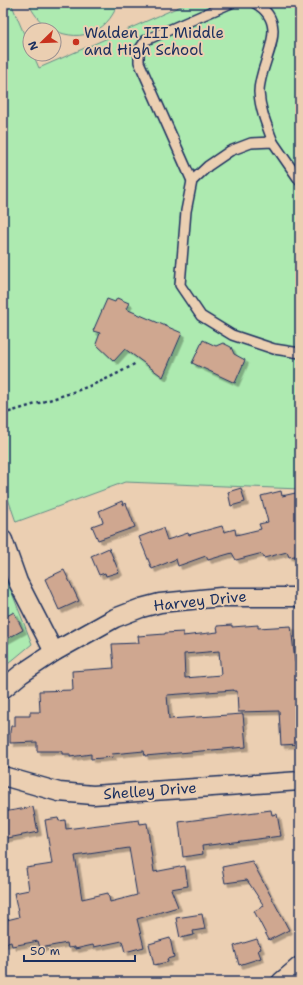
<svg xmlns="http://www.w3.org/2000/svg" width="303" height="985" font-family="'Shantell Sans',sans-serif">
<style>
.green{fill:#adeab0;stroke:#648c87}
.building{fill:#cfa790;stroke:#1b2f5e;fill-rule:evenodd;filter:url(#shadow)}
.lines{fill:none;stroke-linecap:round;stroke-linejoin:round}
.lane-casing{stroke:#1b2f5e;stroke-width:12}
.street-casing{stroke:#1b2f5e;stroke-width:21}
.path{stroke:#1b2f5e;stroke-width:2.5;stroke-dasharray:3 3;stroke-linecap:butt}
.lane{stroke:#ebcfb2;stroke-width:9}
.street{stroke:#ebcfb2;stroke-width:18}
.poi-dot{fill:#c8321e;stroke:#ebcfb2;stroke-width:1.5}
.labels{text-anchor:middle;stroke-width:4;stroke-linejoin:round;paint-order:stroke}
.poi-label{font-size:15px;fill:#1b2f5e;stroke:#ebcfb2;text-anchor:start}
.street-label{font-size:15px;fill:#1b2f5e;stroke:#ebcfb2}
</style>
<defs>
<filter id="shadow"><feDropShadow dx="3.5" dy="3.5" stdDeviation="0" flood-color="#0004"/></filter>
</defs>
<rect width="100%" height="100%" fill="#ebcfb2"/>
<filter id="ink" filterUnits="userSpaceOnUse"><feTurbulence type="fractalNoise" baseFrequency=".025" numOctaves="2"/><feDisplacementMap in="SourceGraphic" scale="8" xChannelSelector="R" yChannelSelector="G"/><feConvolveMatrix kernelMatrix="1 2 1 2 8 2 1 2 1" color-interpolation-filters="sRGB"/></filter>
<g filter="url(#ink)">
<g class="green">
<polygon points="3,3 11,3 30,48 30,54 33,54 39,68 188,3 300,3 300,489 125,482 16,522 3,484"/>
<path d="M28,3H118C107,35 76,44 48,27C39,22 33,12 28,3Z"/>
<polygon points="3,570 32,644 3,668"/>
</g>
<g class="building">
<polygon points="117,298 129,303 126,309 182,333 163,377 125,349 114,361 96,344 100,333 93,331 107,299 115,302"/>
<polygon points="203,340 216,346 223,343 231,347 234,354 245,360 235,383 192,363"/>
<polygon points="241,488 245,502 231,506 228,492"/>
<polygon points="281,491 282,496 300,492 300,555 289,557 287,552 264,558 263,555 259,554 236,560 232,553 208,560 206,556 178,566 176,559 152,569 139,537 163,528 167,540 188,533 189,535 222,526 224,532 235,529 236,535 261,529 259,524 268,522 261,496"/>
<polygon points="122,501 123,505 126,503 135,527 98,540 92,526 103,522 99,511"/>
<polygon points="109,548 119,572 106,576 105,573 99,575 91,556"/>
<polygon points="64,570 79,601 59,610 45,579"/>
<polygon points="14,612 23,630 3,641 3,618"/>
<path d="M232,625V627L258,625V628L291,626L295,662H300V703L296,704L299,744L281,745L279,711L238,712L237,691H234V690L167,695L169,719L243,714L246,747L145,756L144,751L112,754L113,757L91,759V754L70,757V754H62V751H37V742L10,743V732L11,726H15V716H30V712H40L39,691L73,690L72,671L114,668L112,644L139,643L138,636L165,634V633L183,632V636L218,632L217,626ZM219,651L221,675L185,678L184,654Z"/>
<polygon points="33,807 38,832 3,839 3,812"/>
<polygon points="271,810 272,815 277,814 281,836 202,846 203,854 183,857 179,822"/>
<path d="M58,818L59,821L65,820L66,829L139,820L140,824L147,823L154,872L185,866L188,886L171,889L178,907L137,919L144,947L125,952L122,941L94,947L93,945L75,949V947L68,948L67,943L40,948L38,941L12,946L11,942L3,944V925L7,924V920L19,917L14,893L29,890L26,868L52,864L45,820ZM129,848L137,895L110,902L108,893L82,899L75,856Z"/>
<polygon points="252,861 289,930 269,940 254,911 264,906 247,880 225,883 222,867"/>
<polygon points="202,914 205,929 193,931 194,935 180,938 176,918"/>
<polygon points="170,938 174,957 167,959 168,962 154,965 149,944"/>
<polygon points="257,939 261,949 258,950 261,958 239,965 234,946"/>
</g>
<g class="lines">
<defs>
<g id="lane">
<path d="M255,3C293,25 259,61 259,92C260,110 267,126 273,142"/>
<polyline points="192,181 139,62 139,50 146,40 231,3"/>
<polyline points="300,181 273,142 251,143 230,151 208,166 192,181 186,211 180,285 201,316 232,335 274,349 300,353"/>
</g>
<g id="street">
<polyline points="3,540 18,582 54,652"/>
<polyline points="3,689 21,674 54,652 115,618 141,608 160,603 221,597 300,597"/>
<polyline points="3,776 59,792 93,795 300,781"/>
<polyline points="281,982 300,966"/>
</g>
</defs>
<use href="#lane" class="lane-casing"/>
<use href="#street" class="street-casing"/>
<path class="path" d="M3,414C48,400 96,388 136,363"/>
<use href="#lane" class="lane"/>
<use href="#street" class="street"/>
</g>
</g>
<circle class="poi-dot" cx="76" cy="42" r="4"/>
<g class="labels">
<g class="poi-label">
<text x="84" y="38">Walden III Middle<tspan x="84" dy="17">and High School</tspan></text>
</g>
<g class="street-label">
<text transform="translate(200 601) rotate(-6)" y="5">Harvey Drive</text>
<text transform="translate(150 791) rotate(-4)" y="5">Shelley Drive</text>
</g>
</g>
<rect width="303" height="985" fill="none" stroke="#ebcfb2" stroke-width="16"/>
<rect x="8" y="8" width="287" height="969" fill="none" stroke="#1b2f5e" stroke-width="1.5" filter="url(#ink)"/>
<g transform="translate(42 42) rotate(247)"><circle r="19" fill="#ebcfb2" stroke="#988f90"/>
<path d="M0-3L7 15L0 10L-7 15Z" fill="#c8321e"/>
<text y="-6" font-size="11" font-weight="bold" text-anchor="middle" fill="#1b2f5e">N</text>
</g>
<path d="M24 955v6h111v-6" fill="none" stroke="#1b2f5e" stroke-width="2"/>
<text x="30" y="955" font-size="12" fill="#1b2f5e" stroke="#ebcfb2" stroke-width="3" paint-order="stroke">50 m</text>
</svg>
